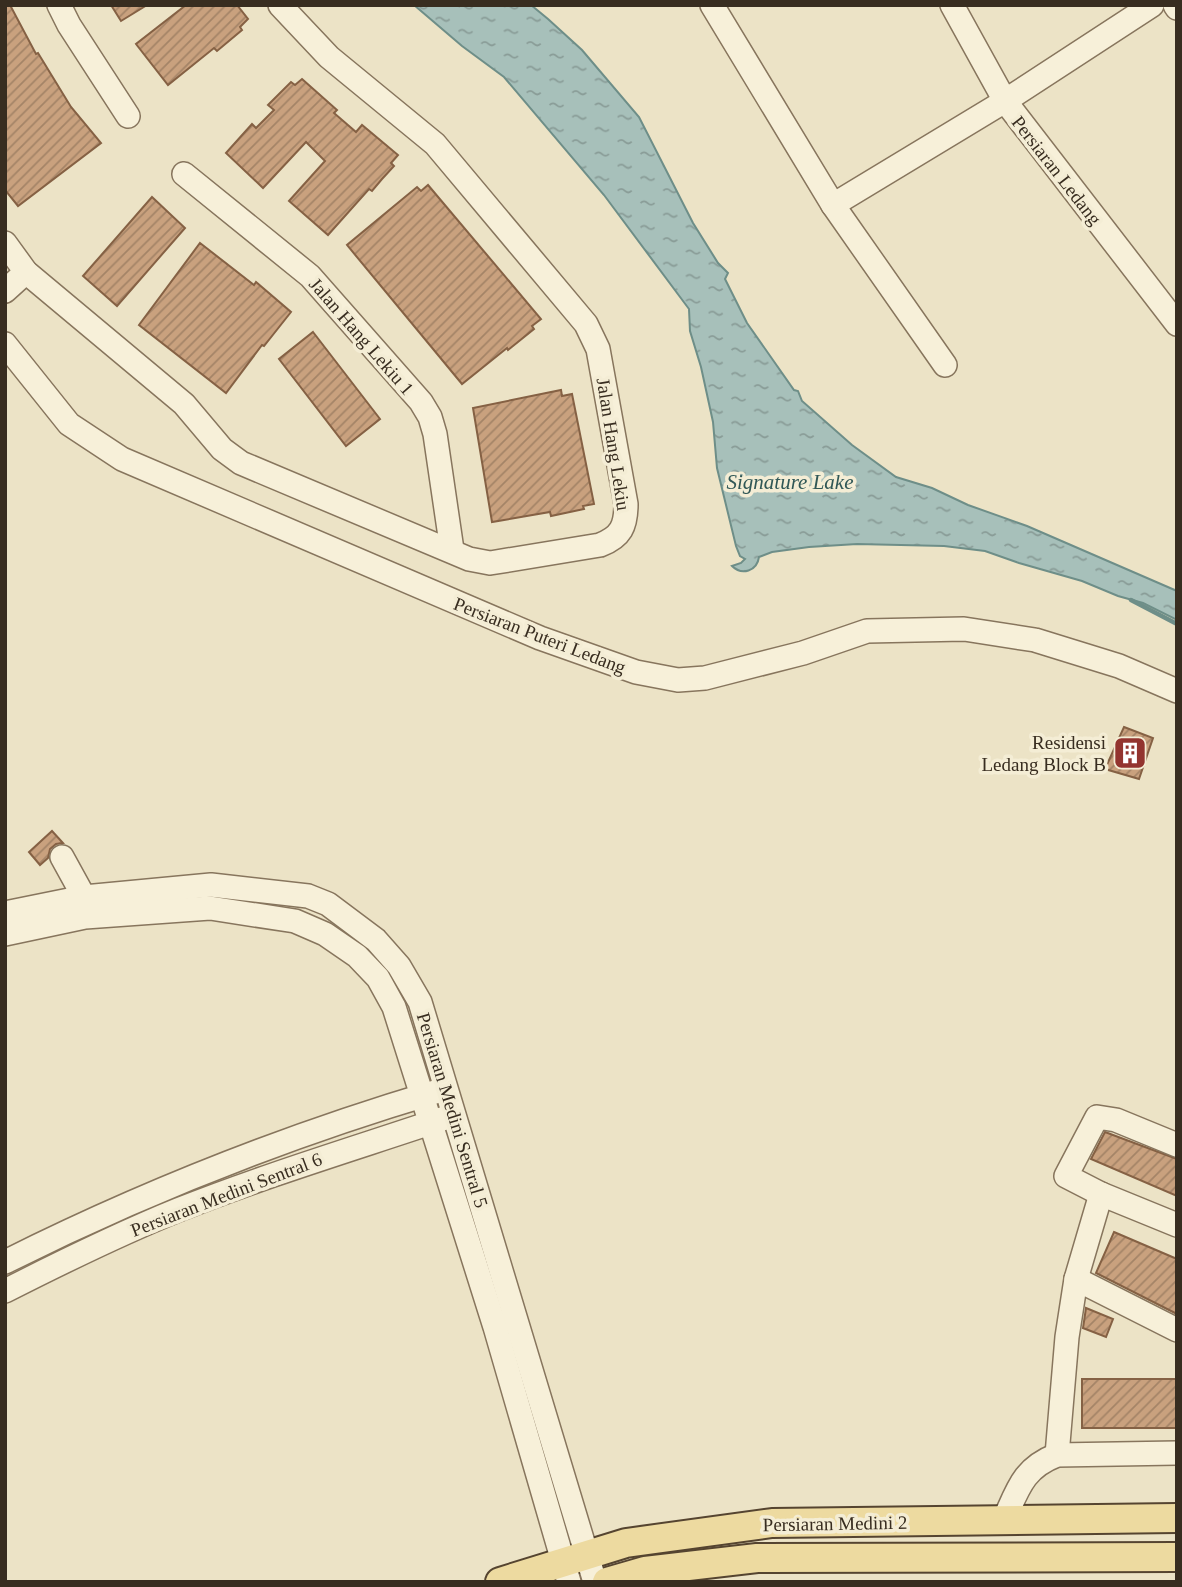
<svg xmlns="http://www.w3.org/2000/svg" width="1182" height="1587" font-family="Georgia,serif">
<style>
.water{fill:url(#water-ripples);stroke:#6e8e88;stroke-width:2}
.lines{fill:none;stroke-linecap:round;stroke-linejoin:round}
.stream{stroke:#6e8e88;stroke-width:4.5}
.building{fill:url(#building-hatch);stroke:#856144;stroke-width:2}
.minor-casing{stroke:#87755d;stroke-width:26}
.major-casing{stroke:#554430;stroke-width:32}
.minor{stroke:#f7f0d9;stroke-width:23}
.major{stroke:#eddaa0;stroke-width:28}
.labels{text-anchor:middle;stroke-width:7;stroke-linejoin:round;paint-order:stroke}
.street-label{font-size:19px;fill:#382d20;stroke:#f4edd5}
.poi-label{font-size:19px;fill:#382d20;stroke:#f4edd5;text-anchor:end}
.water-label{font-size:21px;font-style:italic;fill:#305756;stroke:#f4edd5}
</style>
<defs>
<pattern id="water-ripples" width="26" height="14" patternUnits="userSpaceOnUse" patternTransform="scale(1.75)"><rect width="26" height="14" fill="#a7c0ba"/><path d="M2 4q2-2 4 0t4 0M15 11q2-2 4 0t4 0" fill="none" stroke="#899c97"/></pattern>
<pattern id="building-hatch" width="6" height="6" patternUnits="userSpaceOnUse" patternTransform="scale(1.75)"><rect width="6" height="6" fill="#c9a17e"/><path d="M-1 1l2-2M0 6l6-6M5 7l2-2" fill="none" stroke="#a48467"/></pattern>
</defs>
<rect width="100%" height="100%" fill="#ece3c6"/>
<path class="water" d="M414,5H531L548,19L582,50L639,117L693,223L718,263L728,273L725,279L747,323L794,390L798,391L802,401L852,445L896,477L932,488L968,505L1027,526L1177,591V620L1143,603L1118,596L1082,581L1019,563L985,551L944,546L857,544L809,547L772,552L759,557C757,571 742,576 732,566L741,563L745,559L740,556L736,546L717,468L713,422L701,367L690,331L689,309L604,195L504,77L462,46Z"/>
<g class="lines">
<polyline class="stream" points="1131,600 1177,624"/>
</g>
<g class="building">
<polygon points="5,5 10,5 36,54 38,53 71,107 101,143 18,206 5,190"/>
<polygon points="111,5 147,5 121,21"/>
<polygon points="186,5 237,5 248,19 240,27 242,30 217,51 214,48 168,85 136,44"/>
<polygon points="302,79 337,110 334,113 356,132 362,125 398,155 391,163 394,166 382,179 372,191 369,189 328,235 289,201 325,161 306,142 263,188 226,153 252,124 256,128 274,110 268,105 291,82 295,85"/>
<polygon points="428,185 541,319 532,326 534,329 508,350 507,348 462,384 347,245 417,187 421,191"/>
<polygon points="152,197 185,228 117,306 83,276"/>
<polygon points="200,243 254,285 256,282 291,312 264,346 262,345 226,393 139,325"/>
<polygon points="313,332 380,419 346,446 279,359"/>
<polygon points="561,390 562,396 572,394 594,504 583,506 584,509 551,516 550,512 492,522 473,408"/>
<polygon points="1124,727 1153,738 1139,779 1105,769"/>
<polygon points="52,831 63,843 56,844 50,849 48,858 40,865 29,852"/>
<polygon points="1105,1132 1177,1159 1177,1196 1091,1159"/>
<polygon points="1114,1232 1177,1259 1177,1314 1096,1273"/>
<polygon points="1086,1308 1113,1319 1106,1337 1083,1328"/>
<rect x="1082" y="1379" width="95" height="49"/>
</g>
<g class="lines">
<defs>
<g id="minor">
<polyline points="59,5 69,25 128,116"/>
<polyline points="712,5 833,205 945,365"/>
<polyline points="952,5 1005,101 1177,324"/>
<polyline points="1175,5 1177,8"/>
<polyline points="184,174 310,276 421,402 430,417 435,434 452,550"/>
<polyline points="833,205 1005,101 1152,5"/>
<path d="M5,243L26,272L184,404L222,449L241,463L469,559L490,563L600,545C621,537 626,526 626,504L598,349L586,324L435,144L329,57L280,5"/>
<polyline points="5,291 26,272"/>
<polyline points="5,344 69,424 122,459 540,638 636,672 678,680 705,678 803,653 867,631 964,629 1035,640 1119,666 1177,691"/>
<polyline points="62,857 84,897"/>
<polyline points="5,913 84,897 211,885 308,896 328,904 376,940 399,966 420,1002 595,1582"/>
<polyline points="5,934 85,917 210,908 295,921 325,934 357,956 378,978 394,1007 495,1327 569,1582"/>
<polyline points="1177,1145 1116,1120 1097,1117 1066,1176 1101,1194 1177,1225"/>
<path d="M5,1262C143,1193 287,1136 435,1092"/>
<polyline points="1076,1279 1177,1330"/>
<path d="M5,1291C62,1262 119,1234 178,1210C266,1175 356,1148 445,1118"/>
<polyline points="1057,1455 1067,1337 1076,1279 1101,1194"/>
<path d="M1004,1520C1018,1489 1023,1468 1057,1455L1177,1453"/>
</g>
<g id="major">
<polyline points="500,1582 626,1543 772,1523 1177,1518"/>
<polyline points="607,1582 645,1571 757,1558 1177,1557"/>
</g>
</defs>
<use href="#minor" class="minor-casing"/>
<use href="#major" class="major-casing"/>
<use href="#minor" class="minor"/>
<use href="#major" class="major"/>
</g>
<defs>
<symbol id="building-square" viewBox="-11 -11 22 22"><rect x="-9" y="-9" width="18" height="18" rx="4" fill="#93342f" stroke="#f4edd5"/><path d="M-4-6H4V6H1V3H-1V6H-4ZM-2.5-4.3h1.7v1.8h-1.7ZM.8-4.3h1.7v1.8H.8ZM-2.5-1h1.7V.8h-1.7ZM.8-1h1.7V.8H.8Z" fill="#fff"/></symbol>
</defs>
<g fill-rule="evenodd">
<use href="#building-square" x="1111" y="734" width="38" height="38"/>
</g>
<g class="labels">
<g class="street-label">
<text transform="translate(1057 170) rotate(52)" y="7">Persiaran Ledang</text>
<text transform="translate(362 336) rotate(49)" y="7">Jalan Hang Lekiu 1</text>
<text transform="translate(614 444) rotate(81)" y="7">Jalan Hang Lekiu</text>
<text transform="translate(540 635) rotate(21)" y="7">Persiaran Puteri Ledang</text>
<text transform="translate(453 1110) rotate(73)" y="7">Persiaran Medini Sentral 5</text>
<text transform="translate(226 1194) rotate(-21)" y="7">Persiaran Medini Sentral 6</text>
<text transform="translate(835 1523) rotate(-1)" y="7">Persiaran Medini 2</text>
</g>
<g class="poi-label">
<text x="1106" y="749">Residensi<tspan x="1106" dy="22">Ledang Block B</tspan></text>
</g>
<g class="water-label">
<text x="790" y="489">Signature Lake</text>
</g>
</g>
<rect width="1182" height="1587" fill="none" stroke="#382d20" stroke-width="14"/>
</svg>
